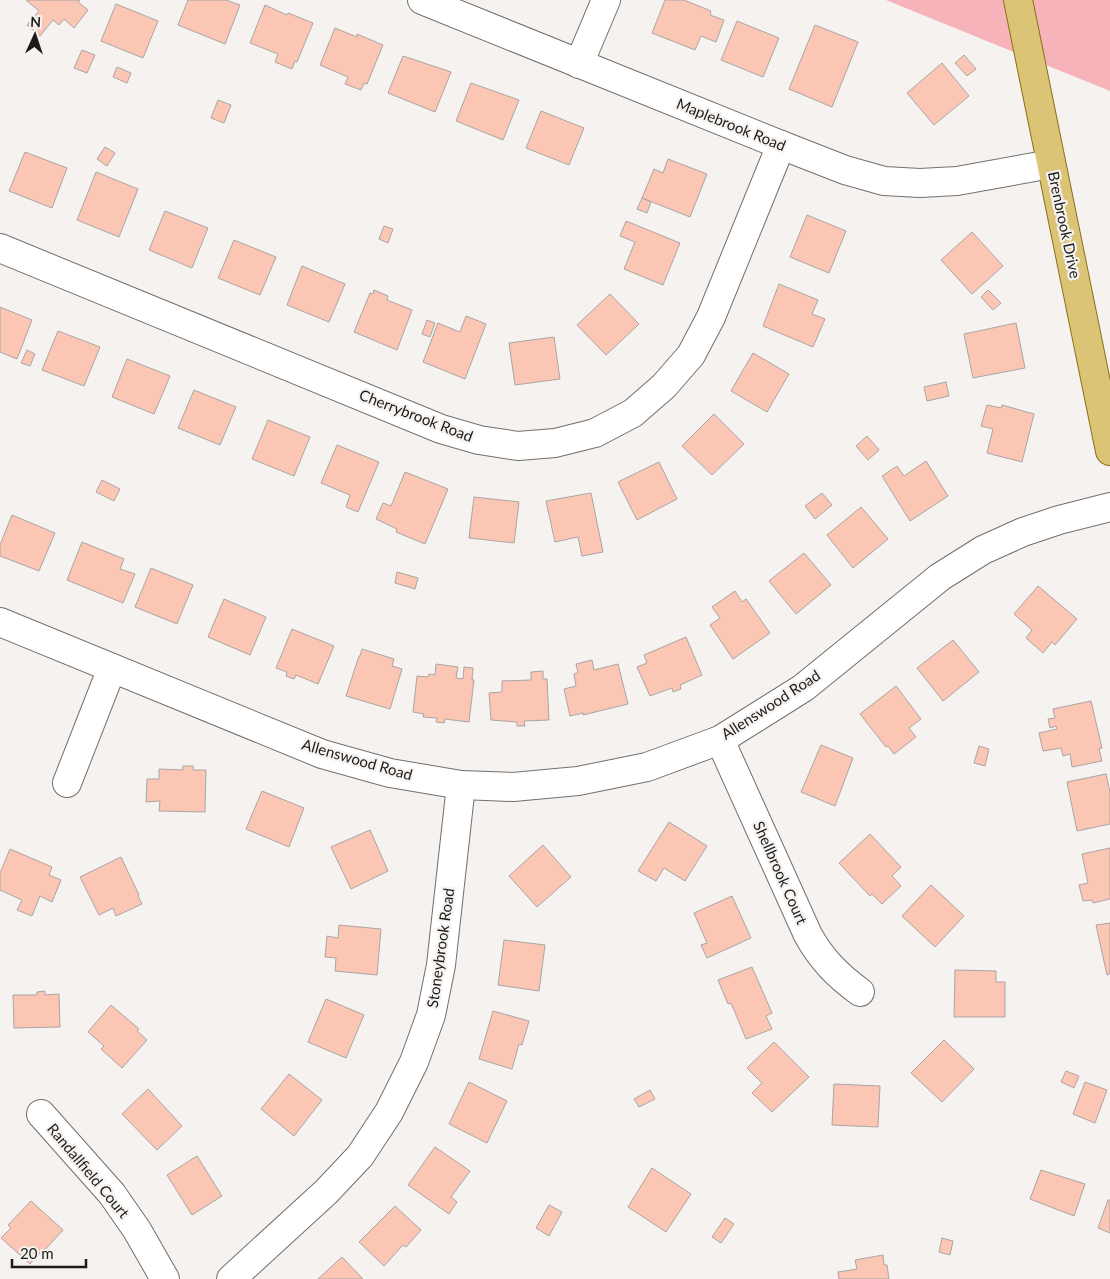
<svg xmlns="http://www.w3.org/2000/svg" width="1110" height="1279" font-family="Lato,sans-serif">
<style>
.green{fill:#f6b3b9}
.building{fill:#fbc6b4;stroke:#aaa5a4}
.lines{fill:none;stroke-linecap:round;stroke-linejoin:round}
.minor-casing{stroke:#736f6c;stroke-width:30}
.major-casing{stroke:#89701b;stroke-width:30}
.minor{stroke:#fff;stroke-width:28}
.major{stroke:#dcc476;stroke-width:28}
.labels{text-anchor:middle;stroke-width:4.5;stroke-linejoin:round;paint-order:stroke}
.street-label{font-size:15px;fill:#1c1b1a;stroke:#f6f2ef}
</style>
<rect width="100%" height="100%" fill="#f6f2ef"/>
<polygon class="green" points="886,0 1110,0 1110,91"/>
<g class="building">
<polygon points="26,0 80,0 78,2 88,10 74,28 64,19 59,25 53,20 40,36 27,25 39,11"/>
<polygon points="188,0 226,0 240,5 225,44 178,25"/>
<polygon points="665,0 684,0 711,11 710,15 724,20 716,42 701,36 695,50 652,33"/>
<polygon points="116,4 158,21 143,58 101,41"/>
<polygon points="265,5 287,15 288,13 313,23 297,62 295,61 292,69 275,62 278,54 250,43"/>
<polygon points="737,21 779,38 763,77 721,60"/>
<polygon points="815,25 858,42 832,107 789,89"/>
<polygon points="335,28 357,37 357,34 383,45 367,84 364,83 361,90 345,84 348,77 320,65"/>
<polygon points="82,50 95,55 87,73 74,68"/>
<polygon points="964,55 976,69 967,76 955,63"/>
<polygon points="403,56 451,72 435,112 388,93"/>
<polygon points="942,63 969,96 934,125 907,93"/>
<polygon points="117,67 131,73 127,83 113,77"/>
<polygon points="471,83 519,100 503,140 456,121"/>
<polygon points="218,100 231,105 224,123 211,118"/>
<polygon points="541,111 584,128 569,165 526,148"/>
<polygon points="105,147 115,153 107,166 97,159"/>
<polygon points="25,152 67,168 52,208 9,191"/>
<polygon points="668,159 707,174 690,217 642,198 654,169 663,173"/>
<polygon points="96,172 138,189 119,237 77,220"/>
<polygon points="642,198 651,202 647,213 637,209"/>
<polygon points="165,211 208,228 192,268 149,250"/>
<polygon points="807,215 846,231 829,273 790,257"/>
<polygon points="626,221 680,243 663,285 624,269 635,242 620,236"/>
<polygon points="384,226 393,229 388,243 379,239"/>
<polygon points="972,232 1003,266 972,294 941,260"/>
<polygon points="234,240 276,257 260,295 218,278"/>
<polygon points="302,266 345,284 329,322 287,305"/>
<polygon points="779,284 818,300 812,314 825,319 813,347 763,326"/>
<polygon points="374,290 388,296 387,300 412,310 397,350 354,332 370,293 373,294"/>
<polygon points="988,290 1001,303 993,310 981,297"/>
<polygon points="610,294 639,324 606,355 577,325"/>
<polygon points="0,307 32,320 17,359 0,352"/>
<polygon points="466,316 486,324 465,379 423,362 438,323 460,332"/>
<polygon points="427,320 435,323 430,337 422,334"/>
<polygon points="1016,323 1025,368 973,378 964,334"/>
<polygon points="58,331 100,347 84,386 42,370"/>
<polygon points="554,337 560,379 515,385 509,343"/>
<polygon points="27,350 35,354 30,366 21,363"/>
<polygon points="753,353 789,374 767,412 731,391"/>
<polygon points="127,359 170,376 154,414 112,397"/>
<polygon points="946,382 949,396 927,401 924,387"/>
<polygon points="194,390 236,407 220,445 178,428"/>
<polygon points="987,405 1001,408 1002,405 1034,414 1022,462 987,453 993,429 981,426"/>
<polygon points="714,414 744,444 712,475 682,446"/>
<polygon points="268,420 310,437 294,476 252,459"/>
<polygon points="867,436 879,450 868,460 856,446"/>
<polygon points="337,445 379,462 358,512 346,507 350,495 321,483"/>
<polygon points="926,461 948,496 910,521 882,476 897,466 904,476"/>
<polygon points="659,462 677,499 637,520 618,482"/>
<polygon points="405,472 448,489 425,544 396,532 397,529 376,519 383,503 391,506"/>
<polygon points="102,480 120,489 114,501 96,492"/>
<polygon points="591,493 603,552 582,556 578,537 555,542 546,501"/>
<polygon points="822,493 832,505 815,519 805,506"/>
<polygon points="474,497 519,502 514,543 469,538"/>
<polygon points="861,507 888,539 853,568 827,535"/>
<polygon points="12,515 55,533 39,571 0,556 0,545"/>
<polygon points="82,542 124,559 120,569 135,574 123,603 67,580"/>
<polygon points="804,553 831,585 796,614 769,581"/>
<polygon points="151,568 193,585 177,624 135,607"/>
<polygon points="397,572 418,578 415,589 395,583"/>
<polygon points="1038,586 1077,619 1055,645 1052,642 1043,653 1026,638 1032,630 1014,614"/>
<polygon points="735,591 742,602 746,599 770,633 733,659 710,625 720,618 712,607"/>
<polygon points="224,599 266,617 250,655 208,637"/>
<polygon points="292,629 334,646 318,684 296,675 294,679 286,676 287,672 276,668"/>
<polygon points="686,637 702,675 680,685 681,689 673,692 672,688 650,696 637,667 647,663 644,655"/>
<polygon points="953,640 979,672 943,701 917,668"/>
<polygon points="362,649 394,659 392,666 402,669 390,709 346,696 359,656 360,656"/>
<polygon points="592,660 594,670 618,664 628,704 583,715 583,713 570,716 564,689 576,686 574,674 578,673 576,664"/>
<polygon points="436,664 458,667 456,678 463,679 464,667 473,668 472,680 474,680 469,722 445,719 444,723 436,722 437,718 423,717 424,714 413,712 417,676 428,677 429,674 435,675"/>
<polygon points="543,671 543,679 547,679 549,720 524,721 525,726 517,726 517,722 491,720 489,693 502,692 502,681 531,680 531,672"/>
<polygon points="896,686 921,719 909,728 916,737 894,754 888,746 886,747 860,714"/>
<polygon points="1091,701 1102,748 1099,749 1102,761 1072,767 1070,754 1063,756 1061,748 1043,751 1039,733 1057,729 1056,726 1050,728 1048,719 1055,718 1053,709"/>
<polygon points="821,745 853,758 835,806 801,792"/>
<polygon points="979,746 989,749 985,766 974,763"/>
<polygon points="183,766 193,766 193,770 206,770 205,812 159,811 160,801 146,802 147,779 159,779 159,769 183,770"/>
<polygon points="1106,774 1110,792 1110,824 1077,831 1067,782"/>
<polygon points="262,791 304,808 289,847 246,829"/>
<polygon points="669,822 707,846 685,881 664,868 656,881 638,871"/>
<polygon points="370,830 388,871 351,889 331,847"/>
<polygon points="870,834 901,867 892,876 901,886 882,904 872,894 870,896 839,863"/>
<polygon points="543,845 571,877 537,907 509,876"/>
<polygon points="1110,848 1110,899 1093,903 1092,900 1083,901 1079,885 1088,883 1082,854"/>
<polygon points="10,849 52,867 49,875 61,880 52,902 40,896 32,916 17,910 22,900 0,890 0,873"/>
<polygon points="121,857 139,895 138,896 142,904 116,916 113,908 99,915 80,877"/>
<polygon points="931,885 964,916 935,947 902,916"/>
<polygon points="732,896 751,938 707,958 701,945 707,943 694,913"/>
<polygon points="1110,923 1110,974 1107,975 1096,925"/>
<polygon points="339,925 381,929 377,975 335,971 336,958 325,957 327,936 338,938"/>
<polygon points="504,940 545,945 539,991 498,985"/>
<polygon points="752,967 772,1013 766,1016 772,1029 746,1039 731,1003 728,1004 718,980"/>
<polygon points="955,970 996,971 996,982 1005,982 1005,1017 954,1017"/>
<polygon points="45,991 45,995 59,994 60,1027 14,1028 13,995 37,995 37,992"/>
<polygon points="326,999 364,1015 346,1058 308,1042"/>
<polygon points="111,1005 139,1029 137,1031 147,1040 122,1068 101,1049 104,1046 88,1032"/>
<polygon points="493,1011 529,1021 522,1045 519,1044 512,1069 479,1059"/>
<polygon points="944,1040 974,1069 942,1102 911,1073"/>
<polygon points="774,1042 809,1077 772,1112 752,1093 762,1083 747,1068"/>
<polygon points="1066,1071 1079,1076 1074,1088 1061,1082"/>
<polygon points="289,1074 322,1100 294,1136 261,1109"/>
<polygon points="469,1082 507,1101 487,1143 449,1124"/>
<polygon points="1085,1082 1107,1090 1095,1123 1073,1114"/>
<polygon points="834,1084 880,1086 878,1127 832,1125"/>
<polygon points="148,1089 182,1126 157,1150 122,1114"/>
<polygon points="650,1090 655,1099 639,1107 634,1099"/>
<polygon points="435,1147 470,1171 451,1197 457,1202 449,1214 408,1185"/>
<polygon points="197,1156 222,1196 192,1215 167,1175"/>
<polygon points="652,1168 691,1194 666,1232 628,1207"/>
<polygon points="1041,1170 1085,1184 1074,1216 1030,1199"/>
<polygon points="1108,1200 1110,1200 1110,1233 1098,1228"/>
<polygon points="31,1201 63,1230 41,1254 40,1253 30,1264 1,1238 11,1228 8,1225"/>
<polygon points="549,1205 562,1212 549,1236 536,1228"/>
<polygon points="395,1206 421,1230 406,1247 403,1245 384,1266 359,1242"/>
<polygon points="725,1218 734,1224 721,1243 712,1237"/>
<polygon points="942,1238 953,1241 950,1255 939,1252"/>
<polygon points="883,1255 884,1265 887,1265 889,1279 839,1279 838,1272 857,1269 855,1260"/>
<polygon points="342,1257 363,1279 318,1279"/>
</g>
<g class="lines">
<defs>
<g id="minor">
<polyline points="422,0 781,145 845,170 884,181 920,183 957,181 1051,164"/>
<polyline points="579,64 606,0"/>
<polyline points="0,248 441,429 479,440 518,446 555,443 595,433 633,413 664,386 691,355 711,317 781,145"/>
<polyline points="0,622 322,754 390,773 461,785 513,787 578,781 647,767 720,740 803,688 940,577 983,550 1023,532 1059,520 1110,507"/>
<path d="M720,740L808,935C822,960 837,975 860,992"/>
<polyline points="67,783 112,668"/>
<polyline points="41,1114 112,1194 137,1230 165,1279"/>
<polyline points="231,1279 326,1192 360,1156 389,1112 414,1062 431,1015 441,965 461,785"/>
</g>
<polyline id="major" points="1018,0 1110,451"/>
</defs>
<use href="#minor" class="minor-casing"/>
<use href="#major" class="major-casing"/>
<use href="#minor" class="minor"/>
<use href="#major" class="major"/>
</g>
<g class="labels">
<g class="street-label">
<text transform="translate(731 125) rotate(22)" y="5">Maplebrook Road</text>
<text transform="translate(1064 225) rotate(78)" y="5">Brenbrook Drive</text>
<text transform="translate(416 416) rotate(21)" y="5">Cherrybrook Road</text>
<text transform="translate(771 705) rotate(-33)" y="5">Allenswood Road</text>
<text transform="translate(357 760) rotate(16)" y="5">Allenswood Road</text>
<text transform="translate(780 873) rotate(66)" y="5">Shellbrook Court</text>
<text transform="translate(441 948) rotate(-82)" y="5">Stoneybrook Road</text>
<text transform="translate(88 1171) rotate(50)" y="5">Randallfield Court</text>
</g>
</g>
<g transform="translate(35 35) rotate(3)" stroke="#f6f2ef" stroke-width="4" paint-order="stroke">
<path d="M0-4L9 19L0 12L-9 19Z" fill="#1c1b1a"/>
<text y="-8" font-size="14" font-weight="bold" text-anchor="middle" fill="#1c1b1a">N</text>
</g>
<path d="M12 1259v8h74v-8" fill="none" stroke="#1c1b1a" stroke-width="2.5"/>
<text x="20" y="1259" font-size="15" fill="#1c1b1a" stroke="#f6f2ef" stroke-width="4" paint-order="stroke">20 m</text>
</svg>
